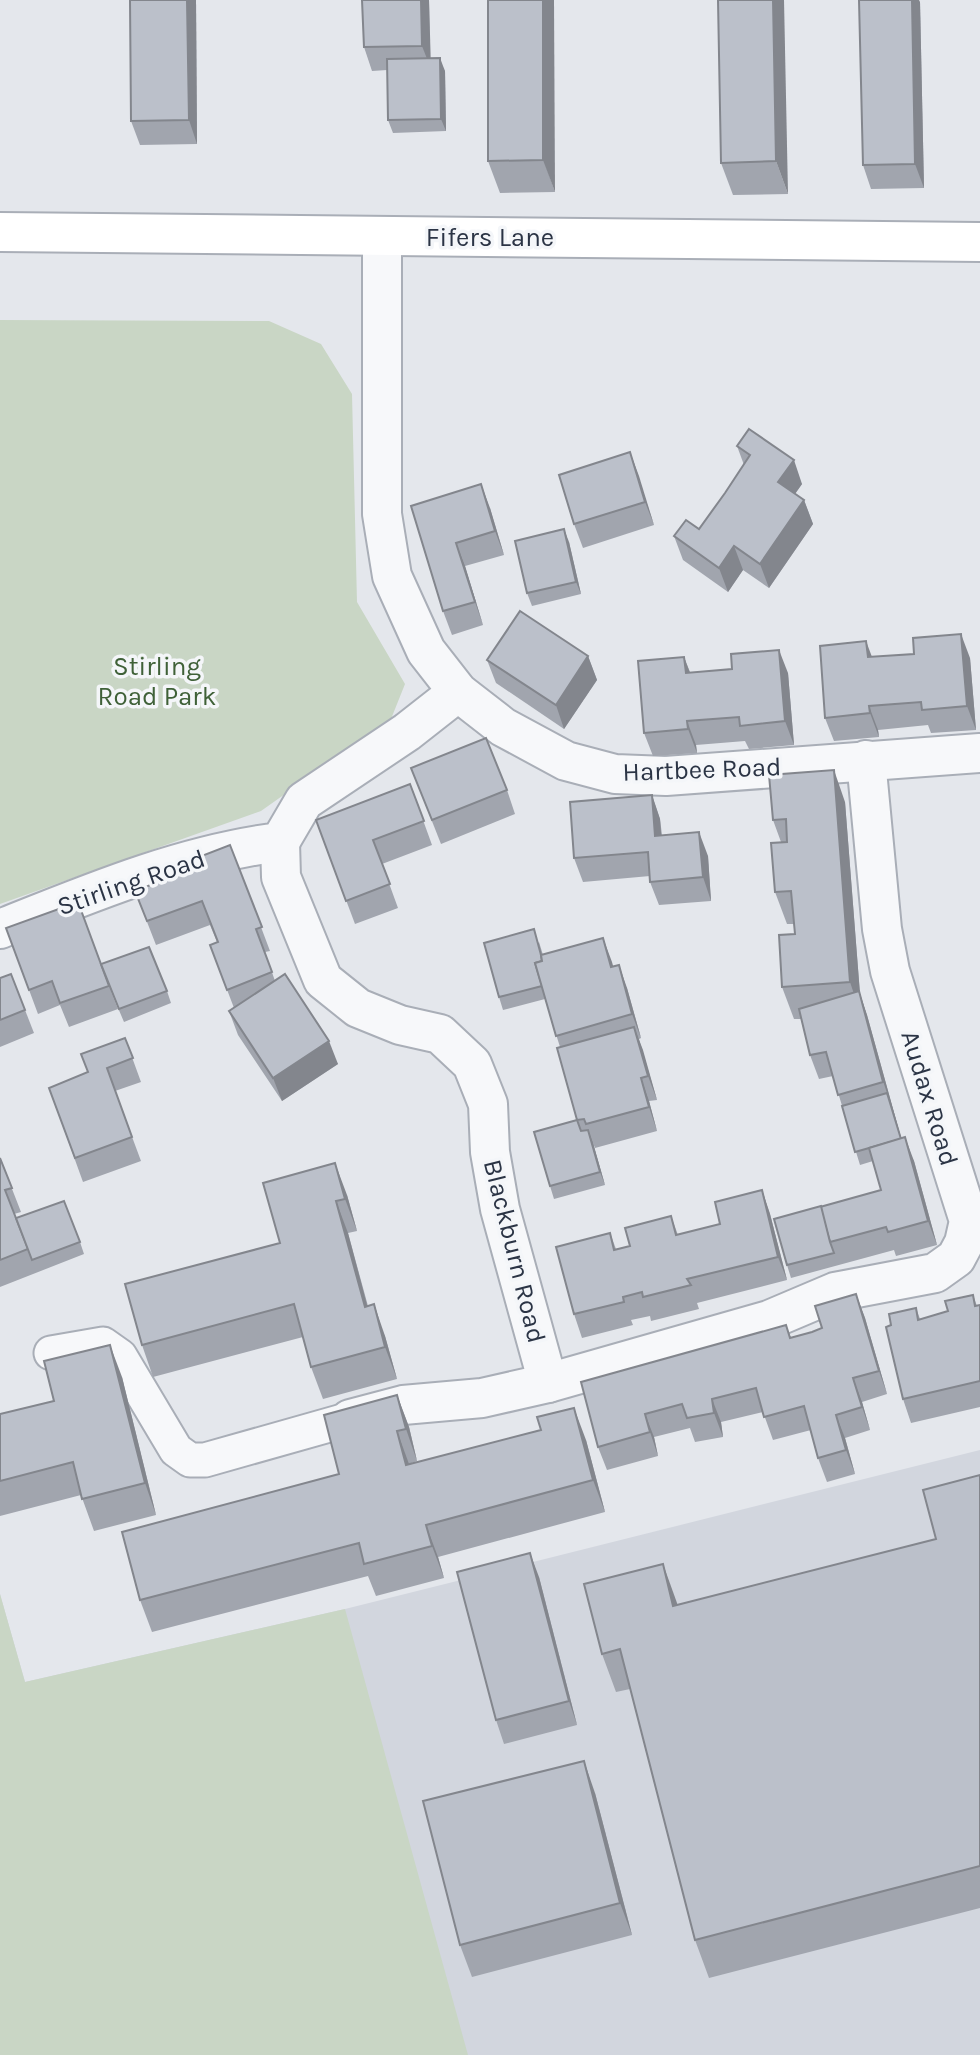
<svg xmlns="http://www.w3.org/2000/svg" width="980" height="2055" font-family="Karla,sans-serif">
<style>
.built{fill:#d2d6de}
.green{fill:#c9d6c5}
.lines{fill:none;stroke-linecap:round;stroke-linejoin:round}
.lane-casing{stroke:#a9aeb7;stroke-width:37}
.street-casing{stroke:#a9aeb7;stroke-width:42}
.secondary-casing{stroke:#a9aeb7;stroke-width:42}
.lane{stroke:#f7f8fa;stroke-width:33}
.street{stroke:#f7f8fa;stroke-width:38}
.secondary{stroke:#fff;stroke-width:38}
.wall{fill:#a1a5ae}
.shaded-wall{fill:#83868d}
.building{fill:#bbc0ca;stroke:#83868d;stroke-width:2}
.labels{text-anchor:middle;stroke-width:7;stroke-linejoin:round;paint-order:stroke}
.street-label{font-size:26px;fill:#2b3445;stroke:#f4f6f9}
.park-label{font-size:26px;fill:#3f6138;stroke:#f4f6f9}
</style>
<rect width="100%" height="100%" fill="#e4e7ec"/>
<polygon class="built" points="980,1450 980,2055 0,2055 0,1594 25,1682 345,1609"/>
<g class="green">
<polygon points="0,320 269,321 321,344 352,394 357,602 405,684 391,719 261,811 0,904"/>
<polygon points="0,1594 25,1682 345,1609 468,2055 0,2055"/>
</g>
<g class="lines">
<defs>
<polyline id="lane" points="51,1353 103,1344 120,1356 176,1450 190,1460 205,1460 343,1421"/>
<g id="street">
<polyline points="382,236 382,514 392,576 426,651 458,692 503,727 566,761 615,774 666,776 980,753"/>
<polyline points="280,842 281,877 323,980 358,1008 400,1025 440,1034 472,1064 488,1104 490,1152 500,1209 548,1383"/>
<path d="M0,929C90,893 183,854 280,842L304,801L407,732L458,692"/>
<polyline points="350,1419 403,1405 482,1398 548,1383 769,1320 835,1292 935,1273 956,1258 964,1243 969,1221 890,971 882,929 866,760"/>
</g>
<polyline id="secondary" points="0,232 980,242"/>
</defs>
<use href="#lane" class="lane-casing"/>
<use href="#street" class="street-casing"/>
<use href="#secondary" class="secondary-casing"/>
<use href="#lane" class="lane"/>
<use href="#street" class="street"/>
<use href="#secondary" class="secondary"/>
</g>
<g class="wall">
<polygon points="196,0 197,144 140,145 131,121"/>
<polygon points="429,0 430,58 445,71 446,131 393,133 388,120 387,70 372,71 364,47"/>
<polygon points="488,0 555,192 500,193 488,161"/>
<polygon points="718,0 788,194 733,195 721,163"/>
<polygon points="920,2 924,188 871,189 863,165"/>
<polygon points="737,446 802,484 795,494 804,500 813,524 769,588 743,570 728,592 683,560 674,536 699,529 725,493 744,465"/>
<polygon points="630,452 654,525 583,548 574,524"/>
<polygon points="411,506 490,508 504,555 465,566 483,625 452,635 443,611"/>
<polygon points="569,542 581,594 532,606 527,593"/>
<polygon points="588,656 597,680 564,729 496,683 487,660"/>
<polygon points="684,657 690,672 788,673 794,745 749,749 745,741 696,745 697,753 653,756 644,733"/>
<polygon points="872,657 970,658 976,730 931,733 928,725 878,730 879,737 834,741 825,718"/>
<polygon points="411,768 507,790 515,814 441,844"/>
<polygon points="410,784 432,845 382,864 398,908 355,924 316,820"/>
<polygon points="652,795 660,819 662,835 708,856 711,901 659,905 650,882 650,876 583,882 574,858"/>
<polygon points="845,802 860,994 867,1015 901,1138 914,1161 937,1245 896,1256 894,1250 791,1278 787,1265 821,1207 881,1190 873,1161 860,1165 833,1076 819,1079 810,1055 801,1019 794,1019 782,987 795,934 794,924 787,924 775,892 781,842 773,820"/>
<polygon points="230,845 270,951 265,952 275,981 338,1064 282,1101 238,1035 229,1011 234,1008 210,945 217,942 210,925 156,945 135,891 189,870"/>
<polygon points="6,928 101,964 167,991 171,1003 124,1022 110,989 118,1009 69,1027 60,1005 38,1014"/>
<polygon points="539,942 543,955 613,966 627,988 641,1038 639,1039 657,1100 649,1101 657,1131 595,1148 593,1143 605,1185 554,1199 550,1186 577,1120 560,1047 545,999 503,1010 499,997"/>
<polygon points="0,978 25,1010 34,1033 0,1047"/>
<polygon points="125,1038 141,1082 115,1091 141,1161 83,1182 49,1088 88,1072"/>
<polygon points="0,1158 21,1212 14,1214 16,1218 80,1242 84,1254 0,1287"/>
<polygon points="263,1183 347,1195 357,1231 348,1233 368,1306 385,1336 397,1379 323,1399 311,1367 303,1337 153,1377 142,1345 280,1243"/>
<polygon points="762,1190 770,1214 787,1280 697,1303 699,1309 651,1321 650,1316 631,1320 633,1325 582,1338 574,1314 610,1233 616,1249 630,1246 671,1216 678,1235 720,1224"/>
<polygon points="856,1294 865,1318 887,1394 862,1402 870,1430 845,1438 855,1474 827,1482 818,1458 811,1430 773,1440 763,1412 721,1422 723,1437 695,1442 690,1428 654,1437 658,1456 607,1470 598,1447 581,1382 786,1325 791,1338 812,1332 822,1328"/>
<polygon points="973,1295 977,1306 980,1305 980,1407 911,1423 903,1399 891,1325 916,1308 920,1319 948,1311"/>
<polygon points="122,1377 156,1515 94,1531 81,1495 0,1516 0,1414 54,1401"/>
<polygon points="397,1395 409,1427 417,1461 409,1464 409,1465 586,1440 605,1512 438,1557 444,1578 376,1596 368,1576 152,1632 140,1600 339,1474"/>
<polygon points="980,1475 980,1908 709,1978 695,1940 630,1689 616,1692 602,1654 677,1605 936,1539"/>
<polygon points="539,1577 577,1725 504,1744 496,1720"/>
<polygon points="595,1793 632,1935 472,1977 460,1945"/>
</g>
<g class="shaded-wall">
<polygon points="187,0 196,0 197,144 189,120"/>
<polygon points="421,0 429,0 431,69 422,46"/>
<polygon points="543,0 554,0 555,192 543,160"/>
<polygon points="773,0 784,0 788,194 776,161"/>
<polygon points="912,0 919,0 920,2 924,188 915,164"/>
<polygon points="440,58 445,71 446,131 441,119"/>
<polygon points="630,452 639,476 654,525 645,502"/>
<polygon points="794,460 802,484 787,505 778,482"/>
<polygon points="481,484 490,508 504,555 495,531"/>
<polygon points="804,500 813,524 769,588 760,564"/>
<polygon points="564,529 569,542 581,594 576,582"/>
<polygon points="456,543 465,566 483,625 475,602"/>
<polygon points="734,546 743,570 728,592 719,568"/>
<polygon points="961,634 970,658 976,730 967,706"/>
<polygon points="866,641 875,665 868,657"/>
<polygon points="779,650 788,673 794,745 785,721"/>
<polygon points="588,656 597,680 564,729 556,705"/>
<polygon points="684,657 693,681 686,673"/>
<polygon points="869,706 878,730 879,737 870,713"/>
<polygon points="687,721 696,745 697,753 688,729"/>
<polygon points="834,770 845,802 860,994 867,1015 905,1152 887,1093 850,982"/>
<polygon points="652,795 660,819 663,859 655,836"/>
<polygon points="699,832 708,856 711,901 703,877"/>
<polygon points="603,938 612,962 620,991 611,967"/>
<polygon points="619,965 627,988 641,1038 632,1014"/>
<polygon points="634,1027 643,1050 657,1100 648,1076"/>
<polygon points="329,1041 338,1064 282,1101 273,1078"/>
<polygon points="641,1078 649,1101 657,1131 649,1107"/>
<polygon points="588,1130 593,1143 605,1185 600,1172"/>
<polygon points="905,1137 914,1161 937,1245 928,1221"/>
<polygon points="335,1163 347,1195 357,1231 345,1199"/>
<polygon points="762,1190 770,1214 787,1280 778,1257"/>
<polygon points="336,1201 348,1233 376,1339 365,1307"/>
<polygon points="856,1294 865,1318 887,1394 879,1371"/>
<polygon points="374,1304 385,1336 397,1379 385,1347"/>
<polygon points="110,1345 122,1377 156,1515 145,1483"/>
<polygon points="853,1378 862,1402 870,1430 862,1407"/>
<polygon points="397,1395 409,1427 417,1461 406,1429"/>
<polygon points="712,1399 721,1422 723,1437 714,1413"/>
<polygon points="574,1408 586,1440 605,1512 593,1480"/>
<polygon points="645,1414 654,1437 658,1456 650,1432"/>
<polygon points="836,1415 845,1438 855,1474 846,1450"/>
<polygon points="397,1431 409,1464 418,1498 406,1465"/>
<polygon points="426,1525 438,1557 444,1578 432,1546"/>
<polygon points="530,1553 539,1577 577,1725 569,1701"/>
<polygon points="663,1564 677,1603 687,1645 673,1606"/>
<polygon points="584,1761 595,1793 632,1935 620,1903"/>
</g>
<g class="building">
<polygon points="130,0 187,0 189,120 131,121"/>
<polygon points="362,0 421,0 422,46 364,47"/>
<polygon points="488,0 543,0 543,160 488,161"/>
<polygon points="718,0 773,0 776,161 721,163"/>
<polygon points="859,0 912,0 915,164 863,165"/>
<polygon points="440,58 441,119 388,120 387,59"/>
<polygon points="749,429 794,460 778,482 804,500 760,564 734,546 719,568 674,536 686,520 699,529 725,493 750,455 737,446"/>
<polygon points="630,452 645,502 574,524 559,475"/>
<polygon points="481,484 495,531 456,543 475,602 443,611 411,506"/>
<polygon points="564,529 576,582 527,593 515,541"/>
<polygon points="520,611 588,656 556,705 487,660"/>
<polygon points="961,634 967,706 922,710 921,702 869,706 870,713 825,718 820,646 866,641 868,657 914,654 913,638"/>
<polygon points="779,650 785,721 740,726 739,717 687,721 688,729 644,733 638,661 684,657 686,673 732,669 731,654"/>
<polygon points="486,738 507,790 432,820 411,768"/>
<polygon points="834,770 850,982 782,987 779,935 795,934 791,891 775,892 771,843 787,842 786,819 773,820 769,775"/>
<polygon points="410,784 424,821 373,840 390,884 346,901 316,820"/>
<polygon points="652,795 655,836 699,832 703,877 650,882 648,852 574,858 570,802"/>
<polygon points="230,845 262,927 256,929 272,972 227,990 210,945 218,942 202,901 147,921 135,891 189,870 186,862"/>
<polygon points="78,902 109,986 60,1003 52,981 29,990 6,928"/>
<polygon points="534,929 541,955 542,961 535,963 542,986 499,997 484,943"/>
<polygon points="603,938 611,967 619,965 632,1014 556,1036 535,963 542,961 541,955"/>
<polygon points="149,947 167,991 119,1009 101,964"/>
<polygon points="11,974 25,1010 0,1020 0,978"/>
<polygon points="285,974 329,1041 273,1078 229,1011"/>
<polygon points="859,991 883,1082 838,1095 826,1052 810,1055 799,1009"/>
<polygon points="634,1027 648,1076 641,1078 649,1107 586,1124 584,1119 577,1120 557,1048"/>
<polygon points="125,1038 133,1058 107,1068 132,1137 75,1158 49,1088 88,1072 81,1054"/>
<polygon points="887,1093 901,1139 855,1152 842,1106"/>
<polygon points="577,1120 581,1131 588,1130 600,1172 550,1186 534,1132"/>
<polygon points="905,1137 928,1221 888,1232 886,1227 830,1242 820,1207 881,1190 869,1148"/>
<polygon points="0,1158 12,1188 5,1190 28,1249 0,1260"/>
<polygon points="335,1163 345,1199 336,1201 365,1307 374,1304 385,1347 311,1367 294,1304 142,1345 125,1284 280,1243 263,1183"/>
<polygon points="762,1190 778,1257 687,1279 691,1285 643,1297 642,1292 623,1297 624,1302 574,1314 556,1247 610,1233 614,1250 630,1246 625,1228 671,1216 676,1235 720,1224 715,1202"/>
<polygon points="64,1201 80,1242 32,1260 16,1218"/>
<polygon points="821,1206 830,1242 834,1253 787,1265 774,1219"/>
<polygon points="856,1294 879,1371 853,1378 862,1407 836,1415 846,1450 818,1458 804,1406 764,1417 756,1388 712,1399 714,1413 687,1418 682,1404 645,1414 650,1432 598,1447 581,1382 786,1325 790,1338 812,1332 822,1328 815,1306"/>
<polygon points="973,1295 975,1306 980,1305 980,1381 903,1399 886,1327 891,1325 889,1314 916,1308 918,1320 948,1311 945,1301"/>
<polygon points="110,1345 145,1483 82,1499 73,1462 0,1481 0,1414 54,1401 44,1361"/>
<polygon points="397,1395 406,1429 397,1431 406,1465 541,1430 537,1417 574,1408 593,1480 426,1525 432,1546 364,1564 359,1543 140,1600 122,1532 339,1474 324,1415"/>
<polygon points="980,1475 980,1866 695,1940 620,1649 602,1654 584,1584 663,1564 673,1606 936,1539 923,1490"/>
<polygon points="530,1553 569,1701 496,1720 457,1572"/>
<polygon points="584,1761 620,1903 460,1945 423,1801"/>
</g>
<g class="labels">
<g class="street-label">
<text x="490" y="246">Fifers Lane</text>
<text transform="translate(702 769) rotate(-2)" y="9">Hartbee Road</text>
<text transform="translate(131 882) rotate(-19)" y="9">Stirling Road</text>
<text transform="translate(930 1098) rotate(73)" y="9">Audax Road</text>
<text transform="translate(515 1251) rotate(76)" y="9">Blackburn Road</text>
</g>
<g class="park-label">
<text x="157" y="675">Stirling<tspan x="157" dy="30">Road Park</tspan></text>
</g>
</g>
</svg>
